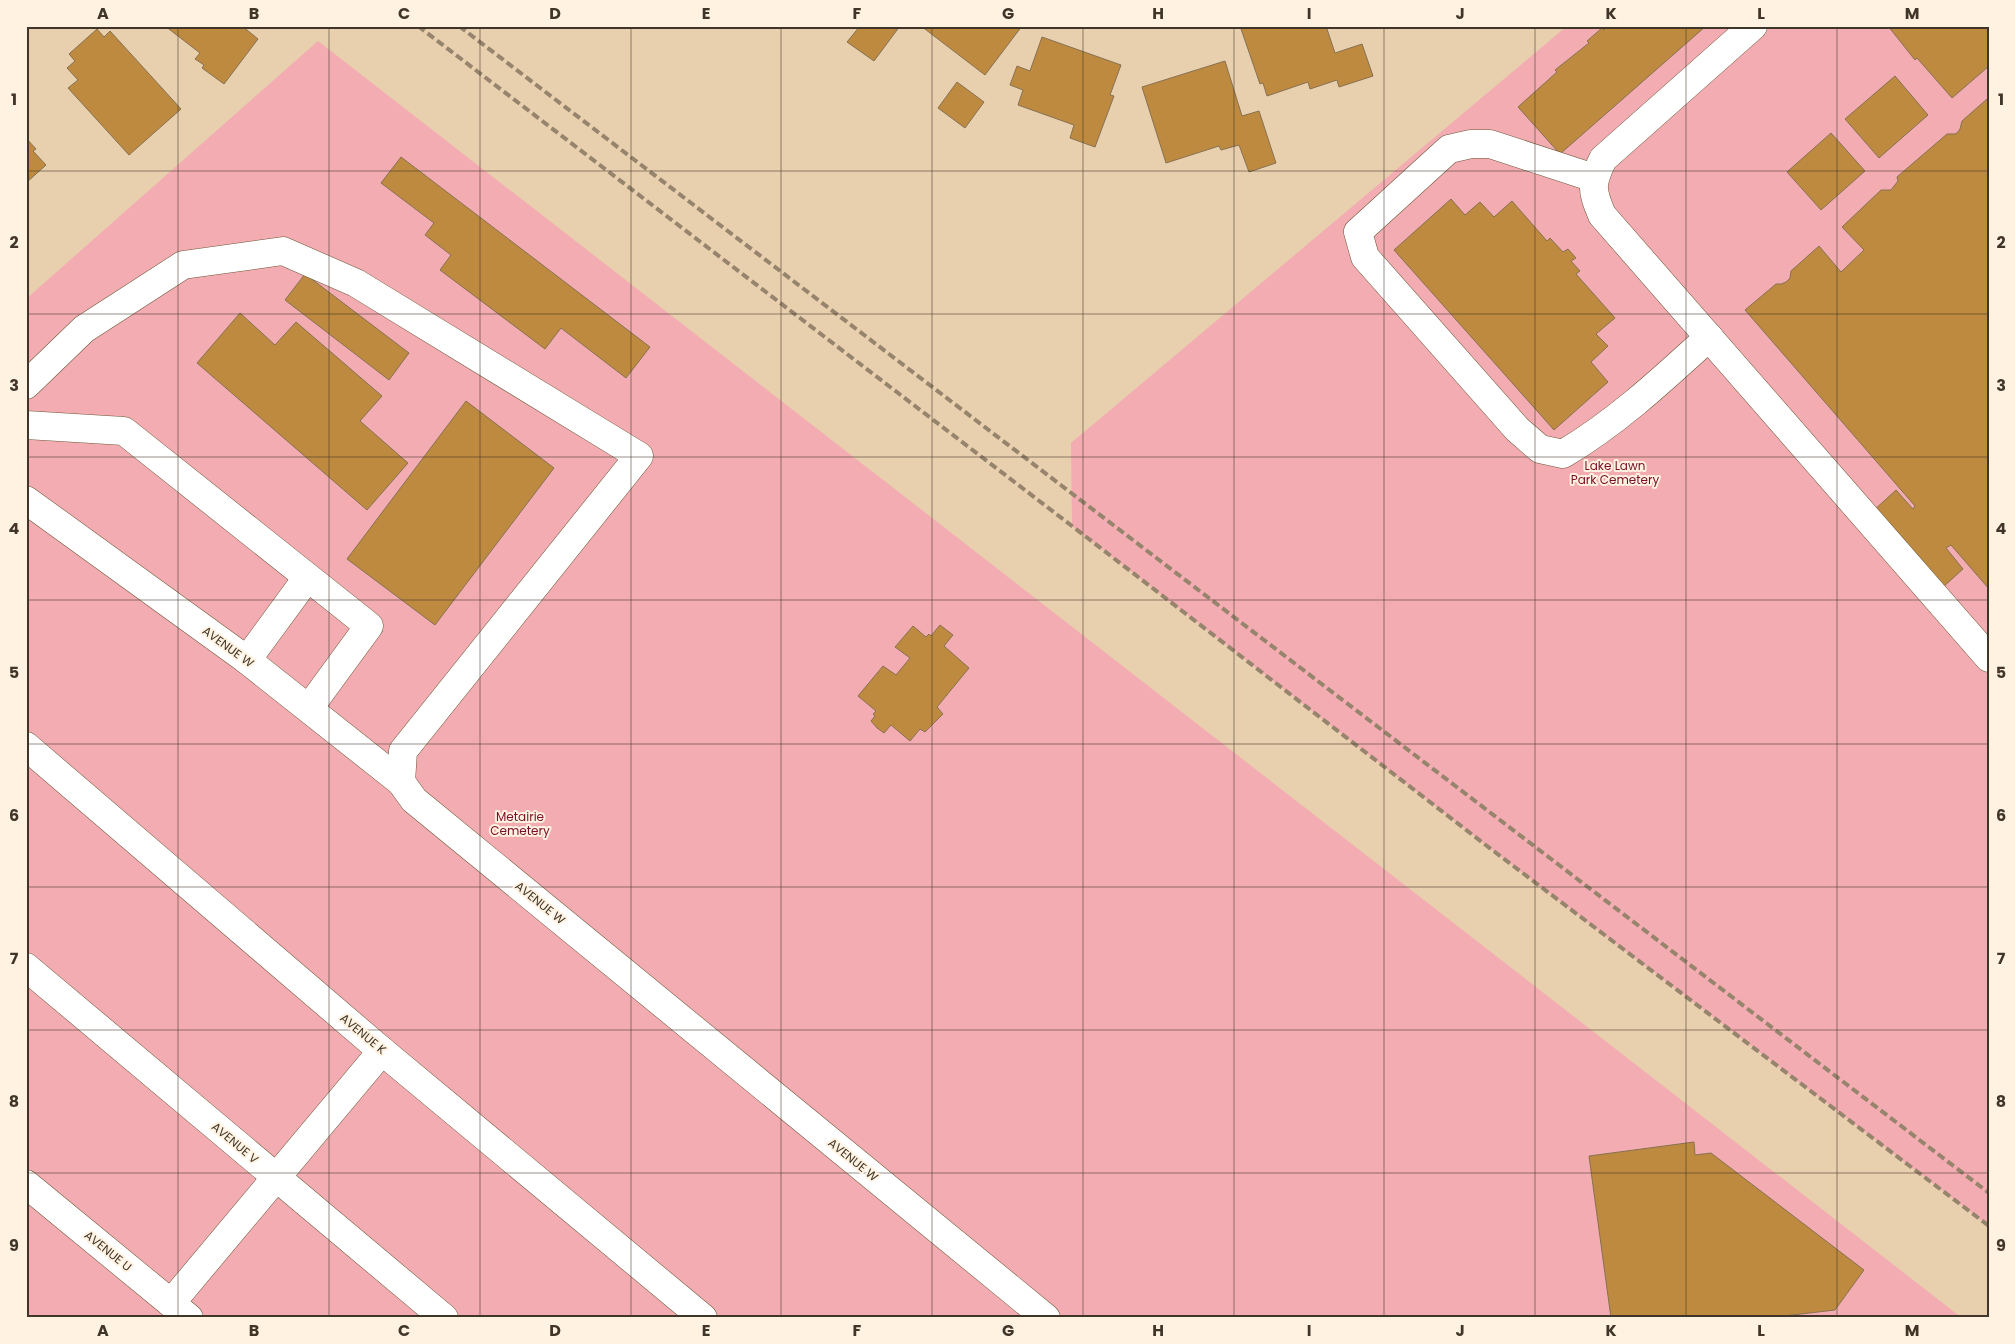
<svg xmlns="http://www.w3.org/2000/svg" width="2015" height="1344" font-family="Poppins,sans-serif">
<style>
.green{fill:#f3acb1}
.building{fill:#bd8a3f;stroke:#877152}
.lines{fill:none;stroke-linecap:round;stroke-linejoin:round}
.minor-casing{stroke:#6c5739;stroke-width:29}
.minor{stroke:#fff;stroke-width:28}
.rail{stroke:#96846d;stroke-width:4;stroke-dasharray:8 4;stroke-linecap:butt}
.grid{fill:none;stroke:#3f3528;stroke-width:1;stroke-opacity:0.55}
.labels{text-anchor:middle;stroke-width:4;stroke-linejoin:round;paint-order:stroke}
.park-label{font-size:12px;fill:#7a0d29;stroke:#fff2e1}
.street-label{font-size:12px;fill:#3f3528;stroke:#fff2e1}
.neatline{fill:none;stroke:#3f3528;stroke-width:2}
.grid-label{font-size:16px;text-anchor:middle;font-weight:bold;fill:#3f3528}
</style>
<rect width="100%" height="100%" fill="#e8cfae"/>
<g class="green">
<polygon points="1567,26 1989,26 1989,1226 1487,846 1072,526 1071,443"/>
<polygon points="318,41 1962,1318 26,1318 26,299"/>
</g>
<g class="building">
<polygon points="165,26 242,26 258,39 224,84 202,68 204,65 195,59 200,53"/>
<polygon points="860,26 900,26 874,61 847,42"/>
<polygon points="921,26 1022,26 985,75"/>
<polygon points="1240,26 1326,26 1335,53 1362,44 1373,76 1339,87 1337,80 1310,89 1308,82 1267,96 1263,83 1260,84"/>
<polygon points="1608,26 1706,26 1560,154 1518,107 1557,72 1555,70 1589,43 1587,41 1602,28 1604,30"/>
<polygon points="1888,26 1989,26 1989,66 1952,98 1917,58 1915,60"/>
<polygon points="97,29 104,37 110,31 181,109 129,155 68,88 78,80 67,68 75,61 69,54"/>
<polygon points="1042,37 1121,65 1110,95 1114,96 1095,147 1070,138 1074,125 1018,105 1023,90 1010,85 1017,66 1030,71"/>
<polygon points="1225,61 1242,116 1259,111 1276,163 1249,172 1239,145 1221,150 1219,146 1166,163 1142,87"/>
<polygon points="1895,76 1928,115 1879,158 1845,119"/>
<polygon points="957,82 984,102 965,128 938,108"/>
<polygon points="1987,99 1989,102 1989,589 1951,545 1946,548 1963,569 1942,588 1873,511 1896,490 1913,509 1915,506 1745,310 1776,284 1781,284 1786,282 1790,278 1791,271 1819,246 1841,272 1864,250 1842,227 1881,190 1891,190 1898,181 1897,177 1947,134 1955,134 1958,132 1960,129 1962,121"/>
<polygon points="1831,133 1865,171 1821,210 1787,172"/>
<polygon points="26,138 36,149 33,151 46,165 26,183"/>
<polygon points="401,157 650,347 626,378 561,328 545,349 440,270 451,255 425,235 434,223 381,183"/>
<polygon points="1451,199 1465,215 1480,202 1494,217 1512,201 1547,241 1550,238 1563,252 1568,249 1576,258 1571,261 1580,271 1576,274 1615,318 1596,334 1608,346 1591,362 1608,382 1554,430 1394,250"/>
<polygon points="305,274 409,353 389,380 285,300"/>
<polygon points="240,313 275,345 296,322 382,396 360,421 408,463 367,510 197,363"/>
<polygon points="466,401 554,468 435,625 347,559"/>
<polygon points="940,625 953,635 944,646 969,668 937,707 943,714 925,732 920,729 910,741 891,725 884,733 877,728 871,721 875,716 873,714 876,711 858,696 883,666 896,675 910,658 895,647 913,626 926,637 929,634 931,636"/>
<polygon points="1694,1142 1695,1155 1711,1153 1864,1270 1835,1310 1767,1318 1611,1318 1589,1156"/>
</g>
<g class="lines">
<defs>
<g id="minor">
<path d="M1753,26L1603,159C1591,184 1591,189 1602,215L1989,658"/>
<path d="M1594,178L1490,144H1471L1449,149L1358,232L1365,257L1517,429L1540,449L1563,454C1617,422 1663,379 1709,337"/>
<polyline points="26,385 84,329 183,265 283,251 356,283 639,456 403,751 401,782"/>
<polyline points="26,425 124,431 369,626 309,708"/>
<polyline points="26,500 247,660 401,782 414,800 1046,1318"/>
<polyline points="247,660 307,578"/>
<polyline points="26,746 382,1051 703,1318"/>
<polyline points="26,967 444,1318"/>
<polyline points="26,1184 189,1318"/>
<polyline points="171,1303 382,1051"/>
</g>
</defs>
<use href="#minor" class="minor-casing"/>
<use href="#minor" class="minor"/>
<g class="rail">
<polyline points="418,26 1072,526 1487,846 1989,1226"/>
<polyline points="459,26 1989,1193"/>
</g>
</g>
<path class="grid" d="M178,26V1318M329,26V1318M480,26V1318M631,26V1318M781,26V1318M932,26V1318M1083,26V1318M1234,26V1318M1384,26V1318M1535,26V1318M1686,26V1318M1837,26V1318M26,171H1989M26,314H1989M26,457H1989M26,600H1989M26,744H1989M26,887H1989M26,1030H1989M26,1173H1989"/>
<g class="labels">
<g class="park-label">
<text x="1615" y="470">Lake Lawn<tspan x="1615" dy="14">Park Cemetery</tspan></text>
<text x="520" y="821">Metairie<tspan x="520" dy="14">Cemetery</tspan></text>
</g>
<g class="street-label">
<text transform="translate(228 647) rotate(36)" y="4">AVENUE W</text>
<text transform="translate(540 903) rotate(39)" y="4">AVENUE W</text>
<text transform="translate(363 1034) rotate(40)" y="4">AVENUE K</text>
<text transform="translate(235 1143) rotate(40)" y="4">AVENUE V</text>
<text transform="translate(853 1160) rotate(39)" y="4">AVENUE W</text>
<text transform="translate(108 1251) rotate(39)" y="4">AVENUE U</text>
</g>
</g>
<rect width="2015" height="1344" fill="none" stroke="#fff2e1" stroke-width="55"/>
<rect x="28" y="28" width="1960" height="1288" class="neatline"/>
<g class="grid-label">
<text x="103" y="19">A</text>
<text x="254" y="19">B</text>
<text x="404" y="19">C</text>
<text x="555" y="19">D</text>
<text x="706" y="19">E</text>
<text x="857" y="19">F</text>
<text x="1008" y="19">G</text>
<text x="1158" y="19">H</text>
<text x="1309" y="19">I</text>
<text x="1460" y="19">J</text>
<text x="1611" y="19">K</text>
<text x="1761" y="19">L</text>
<text x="1912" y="19">M</text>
<text x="14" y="105">1</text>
<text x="2001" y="105">1</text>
<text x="14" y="248">2</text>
<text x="2001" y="248">2</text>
<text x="14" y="391">3</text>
<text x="2001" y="391">3</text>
<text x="14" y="534">4</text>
<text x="2001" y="534">4</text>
<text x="14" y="678">5</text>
<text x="2001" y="678">5</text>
<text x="14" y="821">6</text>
<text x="2001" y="821">6</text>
<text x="14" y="964">7</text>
<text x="2001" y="964">7</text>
<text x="14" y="1107">8</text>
<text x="2001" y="1107">8</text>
<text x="14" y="1251">9</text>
<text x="2001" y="1251">9</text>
<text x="103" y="1336">A</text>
<text x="254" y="1336">B</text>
<text x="404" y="1336">C</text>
<text x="555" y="1336">D</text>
<text x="706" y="1336">E</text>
<text x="857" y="1336">F</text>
<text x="1008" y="1336">G</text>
<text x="1158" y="1336">H</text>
<text x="1309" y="1336">I</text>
<text x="1460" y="1336">J</text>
<text x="1611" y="1336">K</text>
<text x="1761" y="1336">L</text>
<text x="1912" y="1336">M</text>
</g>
</svg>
